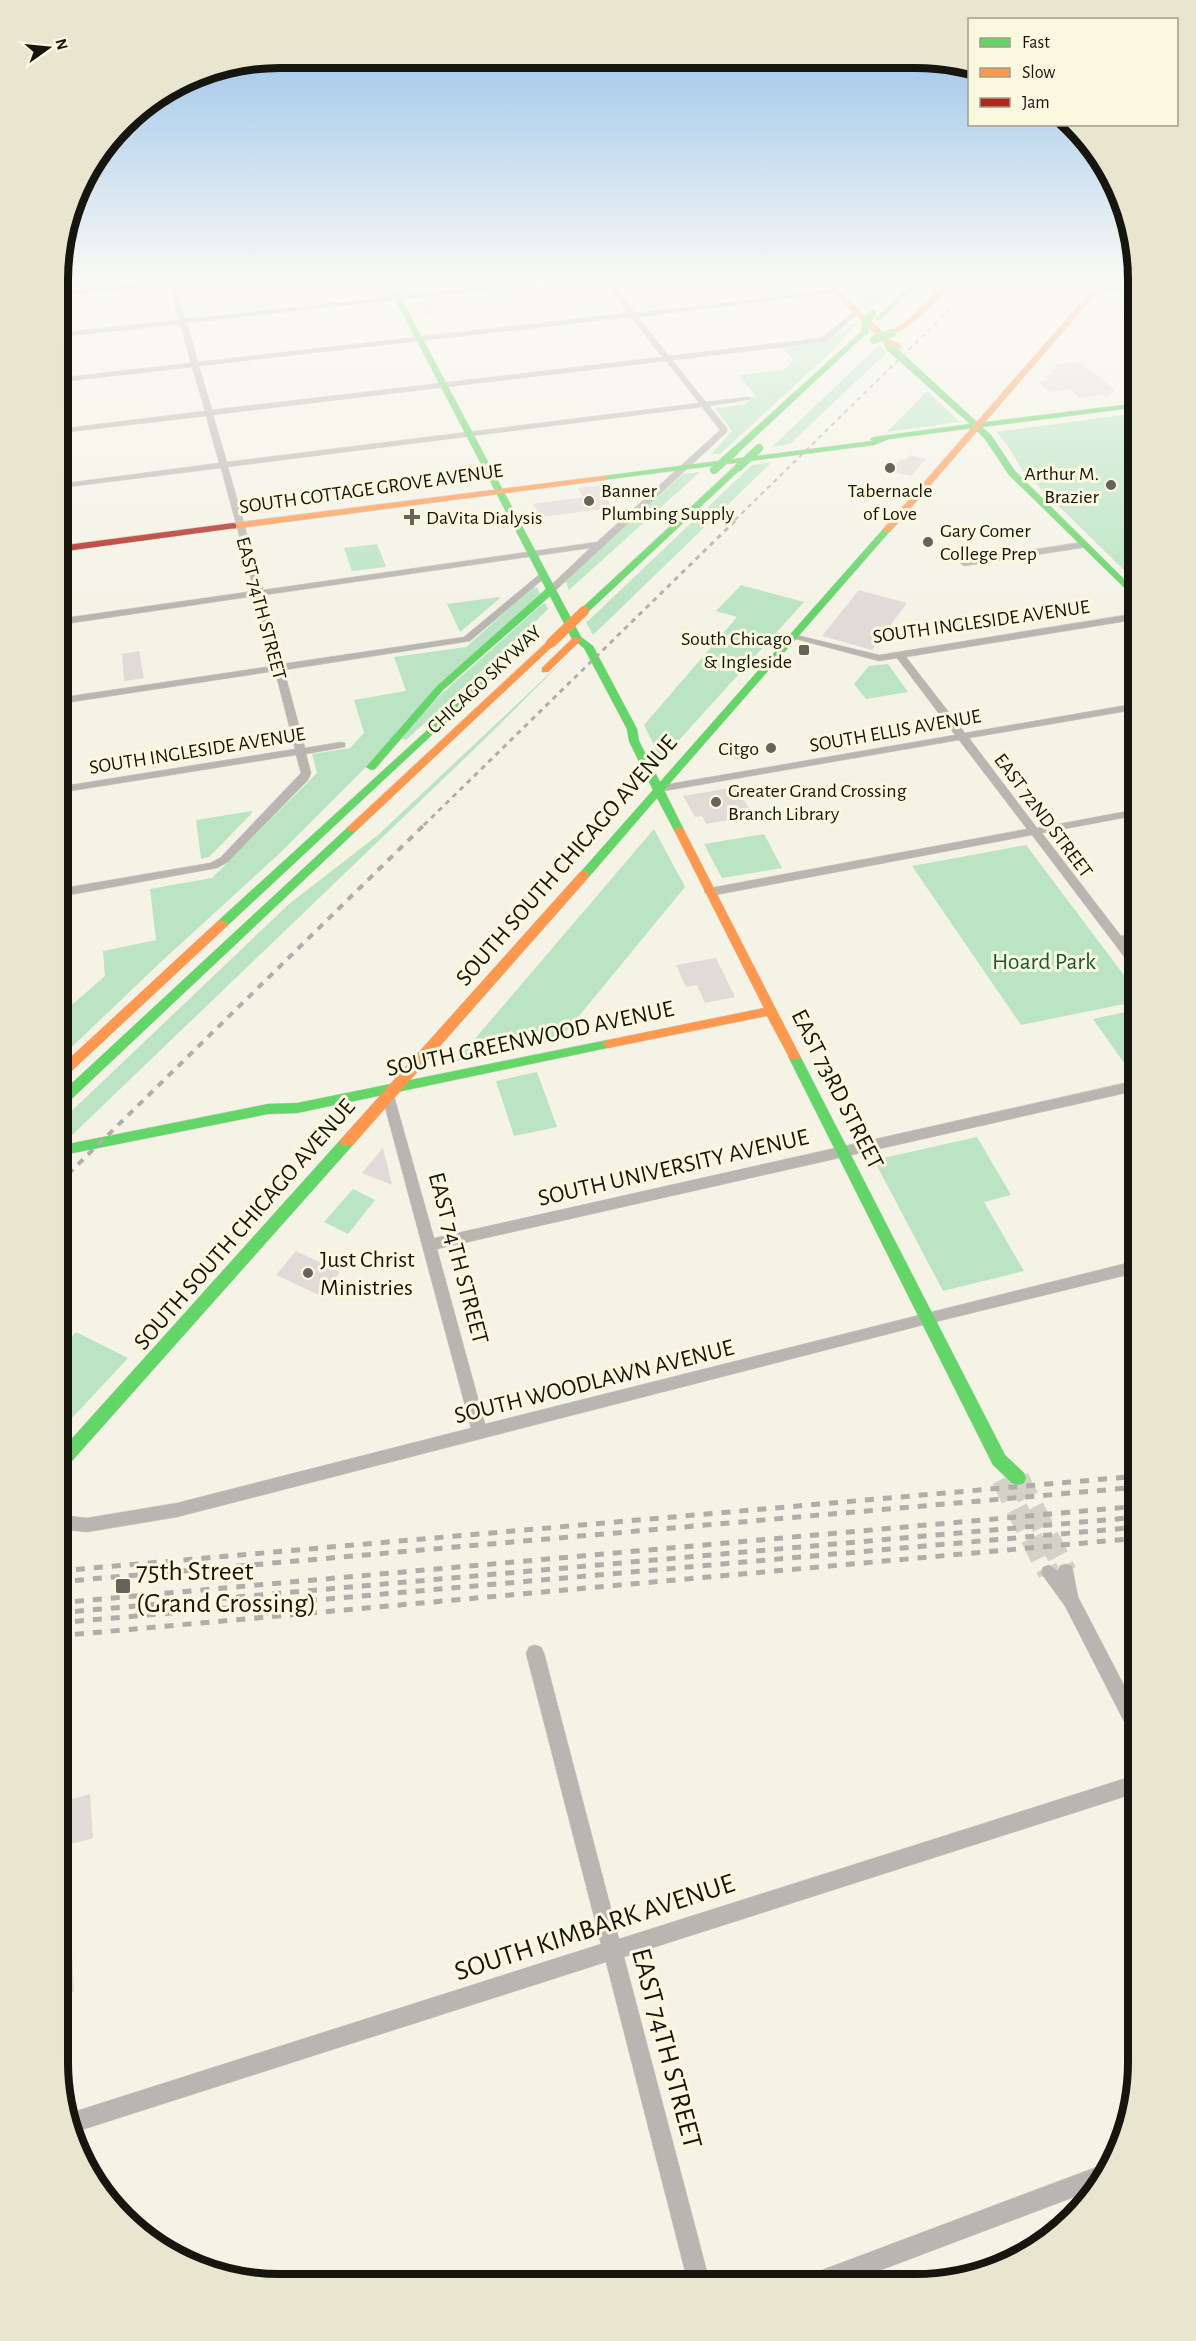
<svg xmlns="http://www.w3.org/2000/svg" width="1196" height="2341" font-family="'Alegreya Sans',sans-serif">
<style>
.green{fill:#bae4c3}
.building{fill:#e1dbd8}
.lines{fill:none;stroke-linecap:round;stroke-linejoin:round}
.secondary-tunnel{stroke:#d4d2c6;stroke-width:22;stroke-dasharray:22 11;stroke-linecap:butt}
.street-casing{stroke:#d0cfc5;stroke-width:1}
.fast-casing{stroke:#d0cfc5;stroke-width:1}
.slow-casing{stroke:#d0cfc5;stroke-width:1}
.jam-casing{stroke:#d0cfc5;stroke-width:1}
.street{fill:#b9b6b1;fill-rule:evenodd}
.fast{fill:#63d668;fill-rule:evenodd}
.slow{fill:#ff974d;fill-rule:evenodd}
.jam{fill:#b3261e;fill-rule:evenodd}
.rail-far3{stroke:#b1aea9;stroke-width:2;stroke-dasharray:4.5 4.5;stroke-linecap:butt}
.rail-far2{stroke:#b1aea9;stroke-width:3;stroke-dasharray:5 5;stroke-linecap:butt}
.rail-far1{stroke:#b1aea9;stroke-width:4;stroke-dasharray:7 7;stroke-linecap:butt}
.rail{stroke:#b1aea9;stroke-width:5;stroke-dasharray:9 9;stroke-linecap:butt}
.fast-bridge-casing{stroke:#d0cfc5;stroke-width:8;stroke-linecap:butt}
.slow-bridge-casing{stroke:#d0cfc5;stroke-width:10;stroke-linecap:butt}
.fast-bridge{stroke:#63d668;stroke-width:8}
.slow-bridge{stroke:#ff974d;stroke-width:10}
.poi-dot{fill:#65635a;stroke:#fbf8e0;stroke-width:2}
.labels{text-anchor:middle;stroke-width:6;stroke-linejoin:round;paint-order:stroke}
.far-poi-label{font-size:20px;fill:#17160e;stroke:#fbf8e0;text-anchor:start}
.far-street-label{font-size:20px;fill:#17160e;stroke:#fbf8e0}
.street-label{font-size:24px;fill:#17160e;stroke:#fbf8e0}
.park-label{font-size:24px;fill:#145b37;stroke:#fbf8e0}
.poi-label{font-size:24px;fill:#17160e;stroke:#fbf8e0;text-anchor:start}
.near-poi-label{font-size:28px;fill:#17160e;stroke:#fbf8e0;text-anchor:start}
.near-street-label{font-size:28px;fill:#17160e;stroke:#fbf8e0}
.rim{fill:none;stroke:#17160e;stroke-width:8}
</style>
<rect width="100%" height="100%" fill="#f5f3e6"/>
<g class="green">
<polygon points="883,281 893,281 868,311 850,295 871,292"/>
<path d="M852,323H858L832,351L720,454H711L732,431L715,408L744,405L755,395L739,375L784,370L794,360L782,347C816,343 825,347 852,323Z"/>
<polygon points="879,345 887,352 790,444 772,447"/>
<polygon points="927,391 959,422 887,432"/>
<polygon points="1139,413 1139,585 1022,470 1008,446 996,432"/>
<polygon points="772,462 593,635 586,622 589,620 752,465"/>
<polygon points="700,472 569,590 565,580 683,474"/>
<polygon points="377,544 386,567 352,571 344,548"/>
<polygon points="741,585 804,602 661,760 644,725 737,617 716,611"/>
<polygon points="537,587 540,593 281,852 163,960 58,1060 58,1017 105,976 103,951 156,940 150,889 212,878 317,773 312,754 350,748 364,733 354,700 406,691 394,657 466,647 532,588"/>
<polygon points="499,597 500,598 460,632 447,604"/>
<polygon points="542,604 546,604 548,609 536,621 406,740 401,738 418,715"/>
<polygon points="568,656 488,736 69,1138 58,1141 58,1124 289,904 378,835"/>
<polygon points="888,664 908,692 866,699 854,684 869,666"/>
<polygon points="252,811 251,814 209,857 201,859 196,820"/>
<polygon points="654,829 685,887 560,1039 456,1061"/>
<polygon points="764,834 782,868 722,878 704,844"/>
<polygon points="1026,845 1139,995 1139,1001 1021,1025 912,866"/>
<polygon points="1139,1009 1139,1068 1129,1070 1093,1019"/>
<polygon points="537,1072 557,1127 514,1136 496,1081"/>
<polygon points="977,1137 1011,1195 984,1202 1024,1271 943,1291 874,1160"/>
<polygon points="353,1189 375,1200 348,1234 324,1222"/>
<polygon points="76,1332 128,1358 58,1433 58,1352"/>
</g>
<g class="building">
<polygon points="428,301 436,315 423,316 415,303"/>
<polygon points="1080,362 1115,390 1107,397 1100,395 1080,398 1069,389 1050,392 1037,381 1048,380 1043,376 1053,374 1048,370 1057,369 1053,365"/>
<polygon points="910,455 926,459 911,476 889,471 901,459 905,460"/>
<polygon points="602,485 610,499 607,499 612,508 541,517 533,504 583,497 578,488"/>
<polygon points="269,499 273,512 254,514 250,501"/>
<polygon points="859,590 907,603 872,650 822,636"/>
<polygon points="139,651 144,678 124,681 122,654"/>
<polygon points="734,744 754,750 744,762 724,755"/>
<polygon points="736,787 749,808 746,809 750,816 706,824 702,816 695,817 683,796"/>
<polygon points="716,958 735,997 705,1003 697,985 686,987 676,965"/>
<polygon points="383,1148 388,1168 392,1185 362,1173"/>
<polygon points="296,1251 340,1272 321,1296 276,1275"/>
<polygon points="90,1794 93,1838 57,1848 57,1803"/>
<polygon points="72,1954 74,1992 57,1997 57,1959"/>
<polygon points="71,2042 72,2106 64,2107 57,2061 57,2046"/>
</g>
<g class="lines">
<g class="secondary-tunnel">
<polyline points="1018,1478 1066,1572"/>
<polyline points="1002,1479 1049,1573"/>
</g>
<defs>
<g id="street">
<path d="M168,281H190L175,284L185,319L546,281H567L187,323L198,362L628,313L603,281H609L635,313L836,290L839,292L638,317L669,356L821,338L855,311L860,312L826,342L672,360L706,402L748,397L752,399L709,406L727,428V432L555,591L547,589L590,548L264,595L282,664L464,637L541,573L548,575L470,641L284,670L305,748L341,742L345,743V747L306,754L311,773L308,780L228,862L217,868L58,897V889L210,863L220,858L301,773L296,755L58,793V787L295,749L275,671L58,704V698L273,666L255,596L58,625V619L254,591L221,468L59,488V484L219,463L206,416L59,433V429L205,411L192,367L59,382V378L191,363L180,324L59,337V333L179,320L169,285L59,296V292ZM631,317L662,357L212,410L199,366ZM666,361L699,403L227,462L213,415ZM702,407L720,430L597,542L263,590L228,467Z"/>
<polygon points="1098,285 1139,292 1139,296 1096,288"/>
<polygon points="1084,542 1088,545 1087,547 964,566 960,563 964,560"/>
<polygon points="1139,613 1139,619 906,657 965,733 1139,703 1139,709 969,738 1037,828 1139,809 1139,815 1042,833 1121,936 1139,932 1139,940 1126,943 1139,959 1139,972 1135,971 1032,835 710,896 704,892 710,888 1027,829 959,740 658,792 653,789 658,786 955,735 897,658 879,661 792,638 792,634 879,655"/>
<polygon points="1139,1080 1139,1090 437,1249 485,1424 1139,1260 1139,1272 927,1324 177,1517 87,1532 58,1529 58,1515 87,1518 177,1503 471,1428 382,1096 383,1093 393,1093 394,1096 434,1238"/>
<polygon points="1066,1564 1072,1566 1078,1597 1139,1714 1139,1742 1133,1739 1065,1606 1041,1573 1043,1567 1049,1565 1058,1571 1060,1566"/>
<polygon points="535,1645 541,1647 544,1653 619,1939 1139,1774 1139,1792 624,1957 710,2283 688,2283 606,1962 69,2134 67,2114 601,1944 526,1653 529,1647"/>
<polygon points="1105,2164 1110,2167 1098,2188 844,2284 803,2284 806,2276 814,2273"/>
</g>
<g id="fast">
<polygon points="386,281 392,281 581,637 593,646 637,729 639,741 660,782 884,528 891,530 664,790 684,830 683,832 675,832 657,798 588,878 580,878 578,875 653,790 629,741 627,729 584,648 572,639 550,596 443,690 375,769 371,770 366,767 437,686 546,589"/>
<polygon points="916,281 923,281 880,320 876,320 876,318"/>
<polygon points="863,330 869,331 738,453 732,453 732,449"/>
<polygon points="888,340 978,423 1139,403 1139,407 982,427 991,435 1015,471 1139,594 1139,602 1009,475 985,439 974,428 889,439 874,445 603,480 599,478 603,476 872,441 870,439 874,437 970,424 886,349 884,342"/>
<polygon points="736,465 743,467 587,613 581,613 581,609"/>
<polygon points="490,673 495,676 493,678 226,927 218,927 216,924 218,921"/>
<polygon points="352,826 356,827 356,831 63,1107 58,1109 58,1096 348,827"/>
<polygon points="608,1040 612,1041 614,1044 612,1047 297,1113 268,1114 58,1156 58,1146 268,1104 297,1103"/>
<polygon points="794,1051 800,1056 1005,1455 1024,1473 1026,1478 1024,1483 1018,1485 1012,1483 993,1465 788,1056"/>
<polygon points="347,1137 354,1142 352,1146 64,1470 58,1472 58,1454 342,1138"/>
</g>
<g id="slow">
<polygon points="822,281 829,281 891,340 901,345 901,349 885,344"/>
<path d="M948,281H955C944,294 906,335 890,334V332L907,321Z"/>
<polygon points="1100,281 1107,281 890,532 884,532 884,528"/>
<polygon points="603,476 606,476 606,480 233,529 229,526 233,523"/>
<polygon points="574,637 582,639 548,672 542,672 542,668"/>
<polygon points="548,641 556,643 356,831 348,831 348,827"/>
<polygon points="679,827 684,830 800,1056 798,1059 790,1059 767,1016 608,1048 602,1044 608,1040 764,1008 674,830"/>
<polygon points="584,871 588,872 588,878 352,1146 342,1146 340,1142 342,1138 580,872"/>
<polygon points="222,920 228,924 226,927 63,1079 58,1081 58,1069 218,921"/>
</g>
<polygon id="jam" points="233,523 236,524 236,528 59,552 59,546"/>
</defs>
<use href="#street" class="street-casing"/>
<use href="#fast" class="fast-casing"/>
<use href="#slow" class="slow-casing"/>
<use href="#jam" class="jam-casing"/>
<use href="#street" class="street"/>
<use href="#fast" class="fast"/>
<use href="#slow" class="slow"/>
<use href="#jam" class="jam"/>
<polyline class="rail-far3" points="735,520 979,281"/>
<polyline class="rail-far2" points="424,825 737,519"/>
<polyline class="rail-far1" points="58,1184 426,823"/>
<g class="rail">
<polyline points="58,1571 1139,1476"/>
<polyline points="57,1582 1139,1487"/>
<polyline points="57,1603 1139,1506"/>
<polyline points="57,1613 1139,1517"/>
<polyline points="57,1623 1139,1527"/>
<polyline points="57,1636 1139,1538"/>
</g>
<defs>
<g id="fast-bridge">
<polyline points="865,331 867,320 872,314"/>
<polyline points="874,340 892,333"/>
<polyline points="739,467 759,448"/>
<polyline points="714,470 735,451"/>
</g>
<polyline id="slow-bridge" points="551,643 584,611"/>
</defs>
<use href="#fast-bridge" class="fast-bridge-casing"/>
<use href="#slow-bridge" class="slow-bridge-casing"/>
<use href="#fast-bridge" class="fast-bridge"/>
<use href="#slow-bridge" class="slow-bridge"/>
</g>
<linearGradient id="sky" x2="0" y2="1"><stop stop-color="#8fbdea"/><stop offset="0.46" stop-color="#fafaf4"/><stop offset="1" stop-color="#fafaf4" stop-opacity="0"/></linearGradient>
<rect width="1196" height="609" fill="url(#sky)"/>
<g class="poi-dot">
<circle cx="890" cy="468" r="6"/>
<circle cx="1111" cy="485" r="6"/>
<circle cx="589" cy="501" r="6"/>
<path d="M409 508h6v6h6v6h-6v6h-6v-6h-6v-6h6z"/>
<circle cx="928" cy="542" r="6"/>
<rect x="798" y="644" width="12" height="12" rx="3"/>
<circle cx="771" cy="748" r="6"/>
<circle cx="716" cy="802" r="6"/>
<circle cx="308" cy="1273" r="6"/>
<rect x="115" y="1578" width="16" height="16" rx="3"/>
</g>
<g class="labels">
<g class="far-poi-label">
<text x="1099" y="480" text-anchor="end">Arthur M.<tspan x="1099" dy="23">Brazier</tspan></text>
<text x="601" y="497">Banner<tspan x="601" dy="23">Plumbing Supply</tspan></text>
<text x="890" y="497" text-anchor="middle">Tabernacle<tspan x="890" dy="23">of Love</tspan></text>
<text x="426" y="524">DaVita Dialysis</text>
<text x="940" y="537">Gary Comer<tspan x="940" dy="23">College Prep</tspan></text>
<text x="792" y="645" text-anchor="end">South Chicago<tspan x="792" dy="23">&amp; Ingleside</tspan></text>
<text x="759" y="755" text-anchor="end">Citgo</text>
<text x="728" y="797">Greater Grand Crossing<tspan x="728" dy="23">Branch Library</tspan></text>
</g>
<g class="far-street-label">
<text transform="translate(371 488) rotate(-8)" y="7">SOUTH COTTAGE GROVE AVENUE</text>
<text transform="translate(262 608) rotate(75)" y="7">EAST 74TH STREET</text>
<text transform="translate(981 621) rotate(-8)" y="7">SOUTH INGLESIDE AVENUE</text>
<text transform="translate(484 679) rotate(-43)" y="7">CHICAGO SKYWAY</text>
<text transform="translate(895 730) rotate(-10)" y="7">SOUTH ELLIS AVENUE</text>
<text transform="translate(197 750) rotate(-9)" y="7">SOUTH INGLESIDE AVENUE</text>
<text transform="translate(1044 815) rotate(53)" y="7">EAST 72ND STREET</text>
</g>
<g class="street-label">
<text transform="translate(566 860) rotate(-49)" y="8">SOUTH SOUTH CHICAGO AVENUE</text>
<text transform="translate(530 1038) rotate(-12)" y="8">SOUTH GREENWOOD AVENUE</text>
<text transform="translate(838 1089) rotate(63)" y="8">EAST 73RD STREET</text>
<text transform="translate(673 1167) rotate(-13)" y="8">SOUTH UNIVERSITY AVENUE</text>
<text transform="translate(244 1224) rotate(-49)" y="8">SOUTH SOUTH CHICAGO AVENUE</text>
<text transform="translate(459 1258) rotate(75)" y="8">EAST 74TH STREET</text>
<text transform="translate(594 1381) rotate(-14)" y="8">SOUTH WOODLAWN AVENUE</text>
</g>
<g class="park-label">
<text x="1044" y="969">Hoard Park</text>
</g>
<g class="poi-label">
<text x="320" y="1267">Just Christ<tspan x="320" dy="28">Ministries</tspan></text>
</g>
<g class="near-poi-label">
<text x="136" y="1580">75th Street<tspan x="136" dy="32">(Grand Crossing)</tspan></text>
</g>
<g class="near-street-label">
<text transform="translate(594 1926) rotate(-18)" y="10">SOUTH KIMBARK AVENUE</text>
<text transform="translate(668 2048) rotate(75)" y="10">EAST 74TH STREET</text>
</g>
</g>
<path d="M0 0H1196V2341H0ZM280 68H916A212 212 0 0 1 1128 280V2062A212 212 0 0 1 916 2274H280A212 212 0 0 1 68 2062V280A212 212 0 0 1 280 68Z" fill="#e9e6cf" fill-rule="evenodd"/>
<path class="rim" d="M280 68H916A212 212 0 0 1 1128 280V2062A212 212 0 0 1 916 2274H280A212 212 0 0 1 68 2062V280A212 212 0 0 1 280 68Z"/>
<rect x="968" y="18" width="210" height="108" fill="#fbf8e0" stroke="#a09e8c" stroke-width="1.5"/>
<rect x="980" y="38" width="30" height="9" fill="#63d668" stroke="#a09e8c" stroke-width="1.5"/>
<text x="1022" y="48" font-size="18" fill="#17160e">Fast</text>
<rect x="980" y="68" width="30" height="9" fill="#ff974d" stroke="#a09e8c" stroke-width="1.5"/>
<text x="1022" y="78" font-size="18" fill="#17160e">Slow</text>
<rect x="980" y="98" width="30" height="9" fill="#b3261e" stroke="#a09e8c" stroke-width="1.5"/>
<text x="1022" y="108" font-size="18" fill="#17160e">Jam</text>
<g transform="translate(48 48) rotate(75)" stroke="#fbf8e0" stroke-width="4.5" paint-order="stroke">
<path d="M0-4.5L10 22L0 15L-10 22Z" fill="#17160e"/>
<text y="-9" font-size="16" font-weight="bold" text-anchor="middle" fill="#17160e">N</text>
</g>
</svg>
